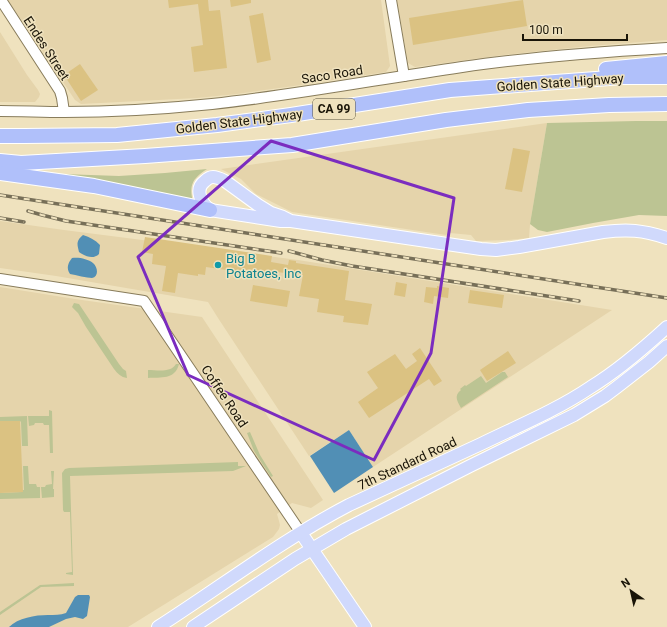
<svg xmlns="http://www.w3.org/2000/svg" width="667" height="627" font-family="Roboto,sans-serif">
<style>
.built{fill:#e5d4ab}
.green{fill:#bcc493}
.water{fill:#518fb5}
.building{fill:#dbc282}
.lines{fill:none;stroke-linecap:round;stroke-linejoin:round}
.minor-casing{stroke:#887c5b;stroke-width:12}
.major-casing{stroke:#fff;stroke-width:14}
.highway-casing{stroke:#fff;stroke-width:16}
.minor{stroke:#fff;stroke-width:10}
.major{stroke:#d0d9fc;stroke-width:12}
.highway{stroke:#b0c0fa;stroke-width:14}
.rail-casing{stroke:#776f58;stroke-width:3.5}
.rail{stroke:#efe2be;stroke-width:2;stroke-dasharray:6;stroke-linecap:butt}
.marked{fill:none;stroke:#7b2cbf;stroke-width:3;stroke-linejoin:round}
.culture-dot{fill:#0f9aa8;stroke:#efe2be;stroke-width:1.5}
.labels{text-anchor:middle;stroke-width:3;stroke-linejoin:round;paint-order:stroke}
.shield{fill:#efe2be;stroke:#59523e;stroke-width:1}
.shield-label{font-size:12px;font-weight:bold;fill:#191407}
.street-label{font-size:13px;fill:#191407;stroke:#efe2be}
.culture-label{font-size:13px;fill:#0d838f;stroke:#efe2be;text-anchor:start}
</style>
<rect width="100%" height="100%" fill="#efe2be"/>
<g class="built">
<polygon points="8,0 381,0 390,66 386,72 301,85 237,94 197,98 81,104 75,100"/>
<polygon points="397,0 667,0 667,40 590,46 503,55 415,67 408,63"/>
<polygon points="0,32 27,75 38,90 40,94 39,97 35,102 0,102"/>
<polygon points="547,123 530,224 529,238 508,240 476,241 471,235 450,233 446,235 292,212 256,194 241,179 221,169"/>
<polygon points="0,221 64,230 298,260 612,310 373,467 349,430 309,456 218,318 208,302 56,276 0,268"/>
<polygon points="0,287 75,299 202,317 323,500 311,508 292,503 277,514 279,521 280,525 279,529 273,537 128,627 0,627"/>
</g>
<g class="green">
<polygon points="636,121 667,121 667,216 639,215 593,223 547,232 538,230 530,224 547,123"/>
<path d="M207,169C192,179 189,185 193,202L61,176L62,174L119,176L165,173Z"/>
<path d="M74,303L79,304L119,364L123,369L126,371L127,378C121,377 118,374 114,369L86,327L78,313L72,307Z"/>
<path d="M176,364H179C175,380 161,377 148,378V370C157,370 171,373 176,364Z"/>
<path d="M502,372H505L508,377L461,408C458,402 453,396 461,390L460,389L465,385L466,386L481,376L486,383Z"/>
<polygon points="49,410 52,411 53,453 50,453 49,425 44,425 43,423 35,423 34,425 29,426 28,416 49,416"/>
<polygon points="27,416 28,446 22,446 21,422 20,421 0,421 0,417"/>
<polygon points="250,432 260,455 273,476 271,477 254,451 247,433"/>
<polygon points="238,462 238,466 246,466 233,471 70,476 73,575 66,574 66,573 72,572 70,512 64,512 63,510 62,473 65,469 69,468"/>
<polygon points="23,466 28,466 29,484 36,484 37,487 40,487 40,498 0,499 0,493 22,492 22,490 24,490"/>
<polygon points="51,471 54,471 53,489 54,489 54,497 42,498 41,487 45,487 46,485 52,484"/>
<polygon points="74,583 74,586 41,587 0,615 0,612 40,585"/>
</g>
<g class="water">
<path d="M83,235C90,237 95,240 100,245L99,254C93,260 85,256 79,252C77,244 76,241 83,235Z"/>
<path d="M72,258C79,257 88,259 93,263C98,267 99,277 92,278C87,278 76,275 70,274C66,268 68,263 72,258Z"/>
<polygon points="349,430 373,467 334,493 310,456"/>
<path d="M78,595H89L90,597L87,616L83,619L75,617L66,619L49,627H9C18,618 35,615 48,615C55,615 60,615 66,613L75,597Z"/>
</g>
<g class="building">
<polygon points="168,0 208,0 209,11 220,10 227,68 194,72 191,47 203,45 198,4 169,8"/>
<polygon points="230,0 251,0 251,3 231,7"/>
<polygon points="523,0 527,26 413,45 409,18"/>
<polygon points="263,13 271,60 257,63 249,16"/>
<polygon points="80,64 98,90 81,101 64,75"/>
<polygon points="513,148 530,151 522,192 505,189"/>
<polygon points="145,237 272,256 271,262 288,265 289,260 296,261 296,263 349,271 345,300 372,304 368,325 343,322 344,316 317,312 319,299 299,296 303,275 277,272 276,277 206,267 205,275 198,274 198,276 178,273 175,293 162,291 166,266 152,264 153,254 142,252"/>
<polygon points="396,282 407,284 405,297 394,295"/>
<polygon points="253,285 290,291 287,307 250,301"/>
<polygon points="437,286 449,288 448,298 434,296 433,304 424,302 426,287 437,288"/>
<polygon points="470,290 504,295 502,308 468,303"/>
<polygon points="420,348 442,381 434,386 429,379 369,418 358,402 378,388 367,372 395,354 406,369 417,361 412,354"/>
<polygon points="508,351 516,363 487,381 480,370"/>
<polygon points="0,421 20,421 23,492 0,493"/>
</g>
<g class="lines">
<defs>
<g id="minor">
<polyline points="1,0 60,91 62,98 64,112"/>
<polyline points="391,0 404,76"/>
<path d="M0,111C21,111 43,112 64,112C113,112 163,109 212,104C296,95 379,79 462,67C530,57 599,52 667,48"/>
<polyline points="0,279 144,301 301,533"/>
</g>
<g id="major">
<path d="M291,221L283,217L271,213L258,205L225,181C221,179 217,177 213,177C210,177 207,179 205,181C194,189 201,203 210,210L281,221H291L481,249L496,250L519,247L603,232C628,229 642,230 667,238"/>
<polyline points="301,533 365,627"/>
<path d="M158,627C222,586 282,540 349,505C393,485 437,464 481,444C518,426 557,410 591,387C619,370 643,349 667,327"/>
<polyline points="193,627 295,559 346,529 470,466 574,415 605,396 617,387 649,362 667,346"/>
</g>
<g id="highway">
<polyline points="606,69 667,63"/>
<polyline points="0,136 24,136 117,135 217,125 291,115 450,90 623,77 667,77"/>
<polyline points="0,161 21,163 145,156 292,145 446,120 528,110 609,105 667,104"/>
<polyline points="0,173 94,186 210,210"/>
</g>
</defs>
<use href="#minor" class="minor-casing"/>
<use href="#major" class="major-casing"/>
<use href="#highway" class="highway-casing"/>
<use href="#minor" class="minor"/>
<use href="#major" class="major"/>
<use href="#highway" class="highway"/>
<defs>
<g id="rail">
<polyline points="0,195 667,298"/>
<polyline points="28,211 42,215 66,221 281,253"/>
<polyline points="0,218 24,222"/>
<polyline points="289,251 322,260 352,266 579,301"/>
</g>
</defs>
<use href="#rail" class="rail-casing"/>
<use href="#rail" class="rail"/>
</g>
<path class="marked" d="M271,141L454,198L431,353L374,460L188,375L138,257Z"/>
<circle class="culture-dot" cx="218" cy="265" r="4"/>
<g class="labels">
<rect class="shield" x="313" y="99" width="42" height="20" rx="3"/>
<g class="shield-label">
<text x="334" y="113">CA 99</text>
</g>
<g class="street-label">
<text transform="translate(47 48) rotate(57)" y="5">Endes Street</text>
<text transform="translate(332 74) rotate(-9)" y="5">Saco Road</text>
<text transform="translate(560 82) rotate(-4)" y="5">Golden State Highway</text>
<text transform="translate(239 121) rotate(-7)" y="5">Golden State Highway</text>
<text transform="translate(225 396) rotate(56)" y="5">Coffee Road</text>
<text transform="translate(407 463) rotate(-25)" y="5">7th Standard Road</text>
</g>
<g class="culture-label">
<text x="226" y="263">Big B<tspan x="226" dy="15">Potatoes, Inc</tspan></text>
</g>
</g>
<g transform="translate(631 591) rotate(326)" stroke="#efe2be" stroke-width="3" paint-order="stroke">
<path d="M0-3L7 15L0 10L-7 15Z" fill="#191407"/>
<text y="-6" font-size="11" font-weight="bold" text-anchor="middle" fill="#191407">N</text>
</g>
<path d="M523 34v6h104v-6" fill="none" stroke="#191407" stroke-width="2"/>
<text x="529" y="34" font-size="12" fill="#191407" stroke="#efe2be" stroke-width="3" paint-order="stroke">100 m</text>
</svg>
